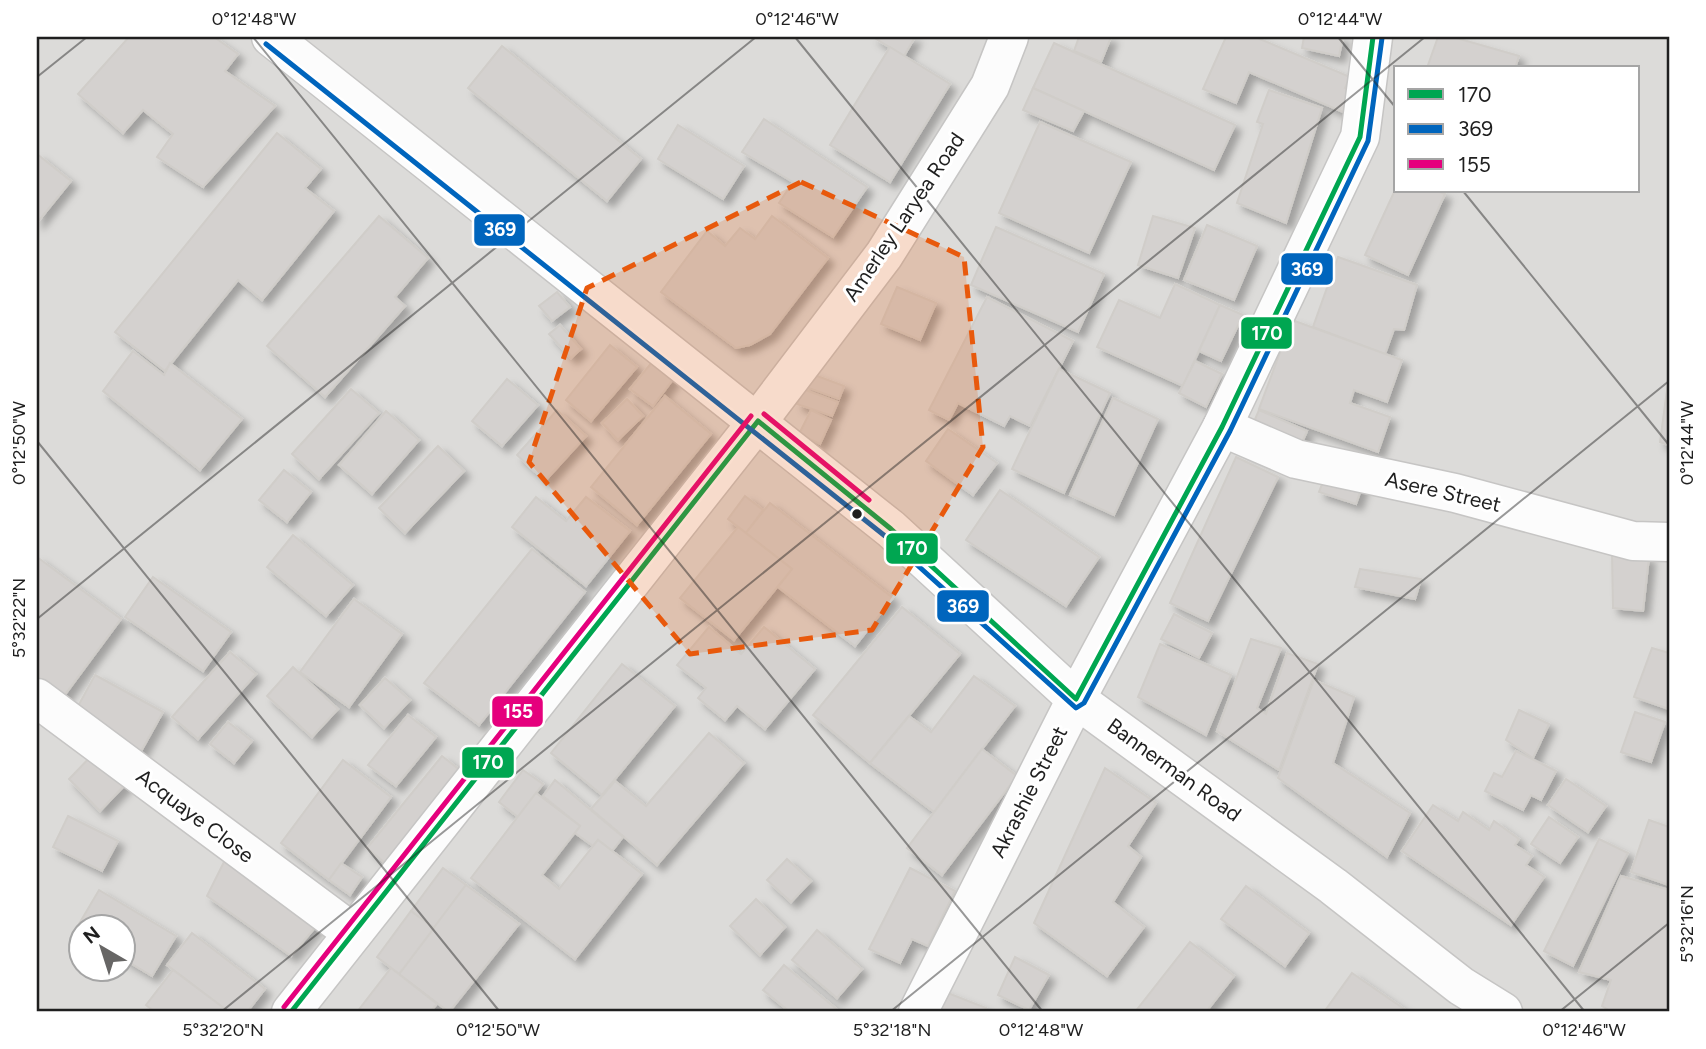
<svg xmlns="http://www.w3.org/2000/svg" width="1706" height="1049" font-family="Figtree,sans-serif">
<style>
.residential{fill:#dcdbd9;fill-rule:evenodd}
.building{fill:#d4d1cf;stroke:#d0cdc9;stroke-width:2;filter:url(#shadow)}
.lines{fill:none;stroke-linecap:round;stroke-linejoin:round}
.minor-casing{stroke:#c6c5c4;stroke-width:41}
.minor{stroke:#fcfcfc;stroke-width:38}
.bus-1-casing{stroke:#fff;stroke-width:10}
.bus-2-casing{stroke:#fff;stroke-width:10}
.bus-3-casing{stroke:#fff;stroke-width:10}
.bus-1{stroke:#00a651;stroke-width:5}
.bus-2{stroke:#0065bd;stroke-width:5}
.bus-3{stroke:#e5007d;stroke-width:5}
.marked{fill:#e8590c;fill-opacity:0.2;stroke:#e8590c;stroke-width:5;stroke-dasharray:14 9;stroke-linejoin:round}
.ticks{fill:none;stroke:#1f1f1f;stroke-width:2;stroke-opacity:0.45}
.bus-dot{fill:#1f1f1f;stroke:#fff;stroke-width:2.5}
.labels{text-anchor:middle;stroke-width:6;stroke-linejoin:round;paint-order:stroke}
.street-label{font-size:21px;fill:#1f1f1f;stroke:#fff}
.line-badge{stroke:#fff;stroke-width:2.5}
.badge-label{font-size:19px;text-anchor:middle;font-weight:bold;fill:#fff}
.neatline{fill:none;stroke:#1f1f1f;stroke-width:2.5}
.ticks-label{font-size:18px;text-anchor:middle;fill:#1f1f1f}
</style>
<defs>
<filter id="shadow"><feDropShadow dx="6" dy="6" stdDeviation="3.5" flood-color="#0004"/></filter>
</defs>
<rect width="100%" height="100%" fill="#edebe8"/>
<path class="residential" d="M37,37H1669V1012H37ZM1396,68H1638V191H1396ZM80,926H122V968H80Z"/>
<g class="building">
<polygon points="129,37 214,37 238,54 225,71 275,106 203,187 157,157 173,134 143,110 123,133 78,94"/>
<polygon points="873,37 915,37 904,56"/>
<polygon points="1079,37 1111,37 1101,62 1074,51"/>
<polygon points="1226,37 1255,37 1350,77 1345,88 1352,91 1343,112 1249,72 1236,103 1203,89"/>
<polygon points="1304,37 1343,37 1339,56 1302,48"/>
<polygon points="1438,37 1453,37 1519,56 1515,68 1427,68"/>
<polygon points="1054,43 1235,125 1214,170 1033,88"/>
<polygon points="502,46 641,159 607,201 468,88"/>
<polygon points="890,47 950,84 890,182 830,145"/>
<polygon points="1033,88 1084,111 1073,131 1023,110"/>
<polygon points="1269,90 1322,108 1286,223 1237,203 1263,124 1257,122"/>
<polygon points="764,119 867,187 833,237 779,203 793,182 742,152"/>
<polygon points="1040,122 1131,162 1089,253 999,213"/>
<polygon points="678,125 744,166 723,199 658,159"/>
<polygon points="277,133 321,169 305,188 334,211 262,300 238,280 165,371 115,332"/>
<polygon points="37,154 71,181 37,223"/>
<polygon points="1396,188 1396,191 1437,191 1445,194 1408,275 1365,255"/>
<polygon points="379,216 428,258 395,297 405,306 325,397 267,346"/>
<polygon points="772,216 828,258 770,334 750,345 736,348 661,292 707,231 725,246 740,228 755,239"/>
<polygon points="1153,216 1195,228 1178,278 1138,265"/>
<polygon points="1207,225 1257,246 1234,300 1184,280"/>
<polygon points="996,227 1104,274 1078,332 971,285"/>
<polygon points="1338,257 1417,285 1404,330 1394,329 1385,354 1313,327"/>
<polygon points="1175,284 1220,305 1183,386 1097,347 1119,300 1160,318"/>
<polygon points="897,287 936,303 920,340 881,324"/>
<polygon points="557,292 570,307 552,321 539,306"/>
<polygon points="987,297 1073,341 1030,426 1010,416 1004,426 958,403 949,420 929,410"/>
<polygon points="1220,305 1243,315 1221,361 1199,351"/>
<polygon points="1292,320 1402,360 1387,402 1354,390 1350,403 1390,417 1378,452 1259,409"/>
<polygon points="560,325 581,349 571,358 549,334"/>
<polygon points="610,345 637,367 591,421 566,400"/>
<polygon points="133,351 164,375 170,363 242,419 200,470 103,391"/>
<polygon points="1195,361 1222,374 1206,407 1179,393"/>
<polygon points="652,362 674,378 653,406 630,389"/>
<polygon points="1059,369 1110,393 1064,493 1012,469"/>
<polygon points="809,373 844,386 839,399 803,386"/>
<polygon points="1669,375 1669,445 1660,442"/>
<polygon points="507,379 538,405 502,446 472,421"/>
<polygon points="351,389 379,413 319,479 292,454"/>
<polygon points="803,389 838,402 832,416 797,404"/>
<polygon points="665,396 711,434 637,525 591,487"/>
<polygon points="1113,398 1158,419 1114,515 1070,495"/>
<polygon points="627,399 643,416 618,440 602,423"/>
<polygon points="557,410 586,436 545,481 517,455"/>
<polygon points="811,410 831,420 820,444 799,434"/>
<polygon points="1259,410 1307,431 1298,452 1250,431"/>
<polygon points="386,411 419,440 372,494 339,465"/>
<polygon points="948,429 997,463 973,495 926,461"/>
<polygon points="438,446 464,471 405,533 379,508"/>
<polygon points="1236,457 1278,477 1208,621 1170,603"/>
<polygon points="284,470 311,492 287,522 259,500"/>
<polygon points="1327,472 1364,481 1356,504 1319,492"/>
<polygon points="1000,490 1099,557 1066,606 966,540"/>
<polygon points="745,496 763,510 746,533 728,519"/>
<polygon points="536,497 566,521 586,497 630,531 586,586 512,527"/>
<polygon points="770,503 893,598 855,646 778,587 792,569 746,533"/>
<polygon points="738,527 792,569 734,640 680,598"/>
<polygon points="293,535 353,585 326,616 267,567"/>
<polygon points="532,549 585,592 479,725 424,683"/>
<polygon points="1612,553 1649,557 1643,611 1613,608"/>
<polygon points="37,557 121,619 61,700 37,682"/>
<polygon points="1360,569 1421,579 1415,599 1355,587"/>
<polygon points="153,577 231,632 203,671 125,617"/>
<polygon points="354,599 402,634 349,707 300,672"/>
<polygon points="902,607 960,654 870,763 813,715"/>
<polygon points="1174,614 1212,633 1199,658 1161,639"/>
<polygon points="709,627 741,654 764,627 815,669 765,729 737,706 725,720 698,698 706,688 677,665"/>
<polygon points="1251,639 1281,648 1257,708 1266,714 1287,653 1318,664 1279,770 1217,731"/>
<polygon points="1160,644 1231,675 1206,735 1138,697"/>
<polygon points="1652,648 1669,653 1669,709 1634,697"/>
<polygon points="230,652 256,674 198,739 172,717"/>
<polygon points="622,664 675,706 602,795 551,753"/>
<polygon points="293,667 338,709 312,737 267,696"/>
<polygon points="95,675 163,712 139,755 71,719"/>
<polygon points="974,676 1015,706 934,812 870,763 909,716 931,732"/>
<polygon points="385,678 410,700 384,728 360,705"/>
<polygon points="1314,680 1354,697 1333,763 1410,813 1387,857 1278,778"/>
<polygon points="1519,710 1549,724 1533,758 1506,740"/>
<polygon points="1635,712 1665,722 1651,762 1621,752"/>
<polygon points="408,715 436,737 396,786 368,765"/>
<polygon points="228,722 252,741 234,763 210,744"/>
<polygon points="709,733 744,763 657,865 591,809 615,781 646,806"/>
<polygon points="982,749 1017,776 942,875 907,848"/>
<polygon points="96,751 127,783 100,811 69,779"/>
<polygon points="1516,751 1556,771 1541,800 1531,795 1523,810 1485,791 1494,773 1502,777"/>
<polygon points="442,756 461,771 385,863 367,848"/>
<polygon points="343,760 391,797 329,880 281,843"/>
<polygon points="1105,768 1156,803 1128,846 1141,857 1113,902 1144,927 1107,976 1034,923"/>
<polygon points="523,770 543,784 518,817 499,802"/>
<polygon points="1566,779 1606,806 1588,832 1548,805"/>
<polygon points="555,780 623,837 612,851 598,840 593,846 575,833 580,826 543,796"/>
<polygon points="536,793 580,826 542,875 559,889 598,840 642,874 575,959 471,878"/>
<polygon points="1433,805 1458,821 1463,812 1489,830 1494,821 1519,839 1515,845 1532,856 1526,865 1544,877 1511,925 1402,851"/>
<polygon points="68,816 118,841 102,871 53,847"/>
<polygon points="1549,817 1578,837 1560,863 1531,844"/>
<polygon points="1649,820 1669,827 1669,885 1631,872"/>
<polygon points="1599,839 1628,853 1573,966 1544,951"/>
<polygon points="227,856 319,923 291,956 207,896"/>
<polygon points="787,859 811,881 791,902 767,880"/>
<polygon points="341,863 362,877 350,895 329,880"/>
<polygon points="443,868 466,885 434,928 411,911"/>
<polygon points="910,868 955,891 928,946 912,939 900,963 869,949"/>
<polygon points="1621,876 1669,890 1669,1012 1612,1012 1602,1006 1611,980 1579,972"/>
<polygon points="466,885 519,924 449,1012 399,974"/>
<polygon points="1246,886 1309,933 1285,966 1221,919"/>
<polygon points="99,890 176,936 152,976 122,958 122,926 80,926 80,932 76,929"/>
<polygon points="756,899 785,927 760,955 730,926"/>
<polygon points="411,911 434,928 399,974 377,957"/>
<polygon points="817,930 862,969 837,998 792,960"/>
<polygon points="192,933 265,989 247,1012 229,1012 167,965"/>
<polygon points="1190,942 1234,976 1206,1012 1135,1012"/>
<polygon points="1015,957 1049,975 1029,1010 998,995"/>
<polygon points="784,965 840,1012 790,1012 763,990"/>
<polygon points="391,968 437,1004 430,1012 357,1012"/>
<polygon points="173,970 229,1012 155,1012 146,1005"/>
<polygon points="1352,973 1407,1011 1406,1012 1324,1012"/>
<polygon points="935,988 986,1008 984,1012 925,1012"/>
</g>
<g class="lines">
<defs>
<g id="minor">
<polyline points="271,37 891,529 1076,699 1333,886 1461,986 1503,1012"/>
<polyline points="1222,427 1296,459 1455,493 1633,541 1669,542"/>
<polyline points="37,698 353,933"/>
<polyline points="291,1012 758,421 884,255 990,86 1009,37"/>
<polyline points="918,1012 1076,699 1222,427 1360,137 1373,37"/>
</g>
</defs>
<use href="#minor" class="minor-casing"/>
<use href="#minor" class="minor"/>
<defs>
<polyline id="bus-1" points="291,1012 758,421 891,529 1076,699 1222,427 1360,137 1373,37"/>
<polyline id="bus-2" points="266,44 885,536 1076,708 1084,703 1230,431 1368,141 1382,38"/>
<g id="bus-3">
<polyline points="764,414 869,500"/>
<polyline points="284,1007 751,416"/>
</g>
</defs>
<use href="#bus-1" class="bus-1-casing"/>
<use href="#bus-2" class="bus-2-casing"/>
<use href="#bus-3" class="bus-3-casing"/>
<use href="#bus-1" class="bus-1"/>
<use href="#bus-2" class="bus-2"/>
<use href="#bus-3" class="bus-3"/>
</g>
<path class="marked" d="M801,182L964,257L983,447L872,630L690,654L529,462L587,288Z"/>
<path class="ticks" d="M253,37L1043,1012M795,37L1585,1012M1338,37L1396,108M37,77L87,37M1463,191L1669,445M37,441L500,1012M37,619L756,37M221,1012L1425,37M890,1012L1669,381M1559,1012L1669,923"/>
<circle class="bus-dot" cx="857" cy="514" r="6"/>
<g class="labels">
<g class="street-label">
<text transform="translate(904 217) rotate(-56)" y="7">Amerley Laryea Road</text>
<text transform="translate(1443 492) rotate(13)" y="7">Asere Street</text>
<text transform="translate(1174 770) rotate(36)" y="7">Bannerman Road</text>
<text transform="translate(1029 792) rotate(-63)" y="7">Akrashie Street</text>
<text transform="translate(195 816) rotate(37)" y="7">Acquaye Close</text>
</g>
</g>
<g class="line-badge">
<rect x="473" y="213" width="53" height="34" rx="7" fill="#0065bd"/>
<rect x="1280" y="252" width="54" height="34" rx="7" fill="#0065bd"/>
<rect x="1240" y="316" width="53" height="34" rx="7" fill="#00a651"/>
<rect x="885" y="532" width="54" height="33" rx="7" fill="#00a651"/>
<rect x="936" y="589" width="54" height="34" rx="7" fill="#0065bd"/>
<rect x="491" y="695" width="53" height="33" rx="7" fill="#e5007d"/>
<rect x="461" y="746" width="54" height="33" rx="7" fill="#00a651"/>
</g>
<g class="badge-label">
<text x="500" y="236">369</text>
<text x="1307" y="276">369</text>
<text x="1267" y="340">170</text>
<text x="912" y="555">170</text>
<text x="963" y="613">369</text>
<text x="518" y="718">155</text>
<text x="488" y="769">170</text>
</g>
<rect width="1706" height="1049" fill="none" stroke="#ffffff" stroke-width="77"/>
<rect x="1394" y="66" width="245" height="126" fill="#ffffff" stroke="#a5a5a5" stroke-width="2"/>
<rect x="1408" y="89" width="35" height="10" fill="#00a651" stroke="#a5a5a5" stroke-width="2"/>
<text x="1458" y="102" font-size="21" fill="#1f1f1f">170</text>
<rect x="1408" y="124" width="35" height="10" fill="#0065bd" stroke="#a5a5a5" stroke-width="2"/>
<text x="1458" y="136" font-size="21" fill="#1f1f1f">369</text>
<rect x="1408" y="159" width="35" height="10" fill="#e5007d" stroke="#a5a5a5" stroke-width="2"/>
<text x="1458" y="172" font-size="21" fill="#1f1f1f">155</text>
<g transform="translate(102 948) rotate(321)"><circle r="33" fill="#ffffff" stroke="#a5a5a5" stroke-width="2"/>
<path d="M0-5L12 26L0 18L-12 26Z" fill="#676665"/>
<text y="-10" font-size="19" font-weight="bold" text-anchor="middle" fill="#1f1f1f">N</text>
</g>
<rect x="38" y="38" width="1630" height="972" class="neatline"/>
<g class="ticks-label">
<text x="254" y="25">0°12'48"W</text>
<text x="797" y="25">0°12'46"W</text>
<text x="1340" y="25">0°12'44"W</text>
<text transform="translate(19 443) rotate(-90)" y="6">0°12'50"W</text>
<text transform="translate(1687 443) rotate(-90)" y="6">0°12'44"W</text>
<text transform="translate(19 618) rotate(-90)" y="6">5°32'22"N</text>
<text transform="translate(1687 924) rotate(-90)" y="6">5°32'16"N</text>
<text x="223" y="1036">5°32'20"N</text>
<text x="498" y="1036">0°12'50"W</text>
<text x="892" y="1036">5°32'18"N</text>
<text x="1041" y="1036">0°12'48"W</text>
<text x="1584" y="1036">0°12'46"W</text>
</g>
</svg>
